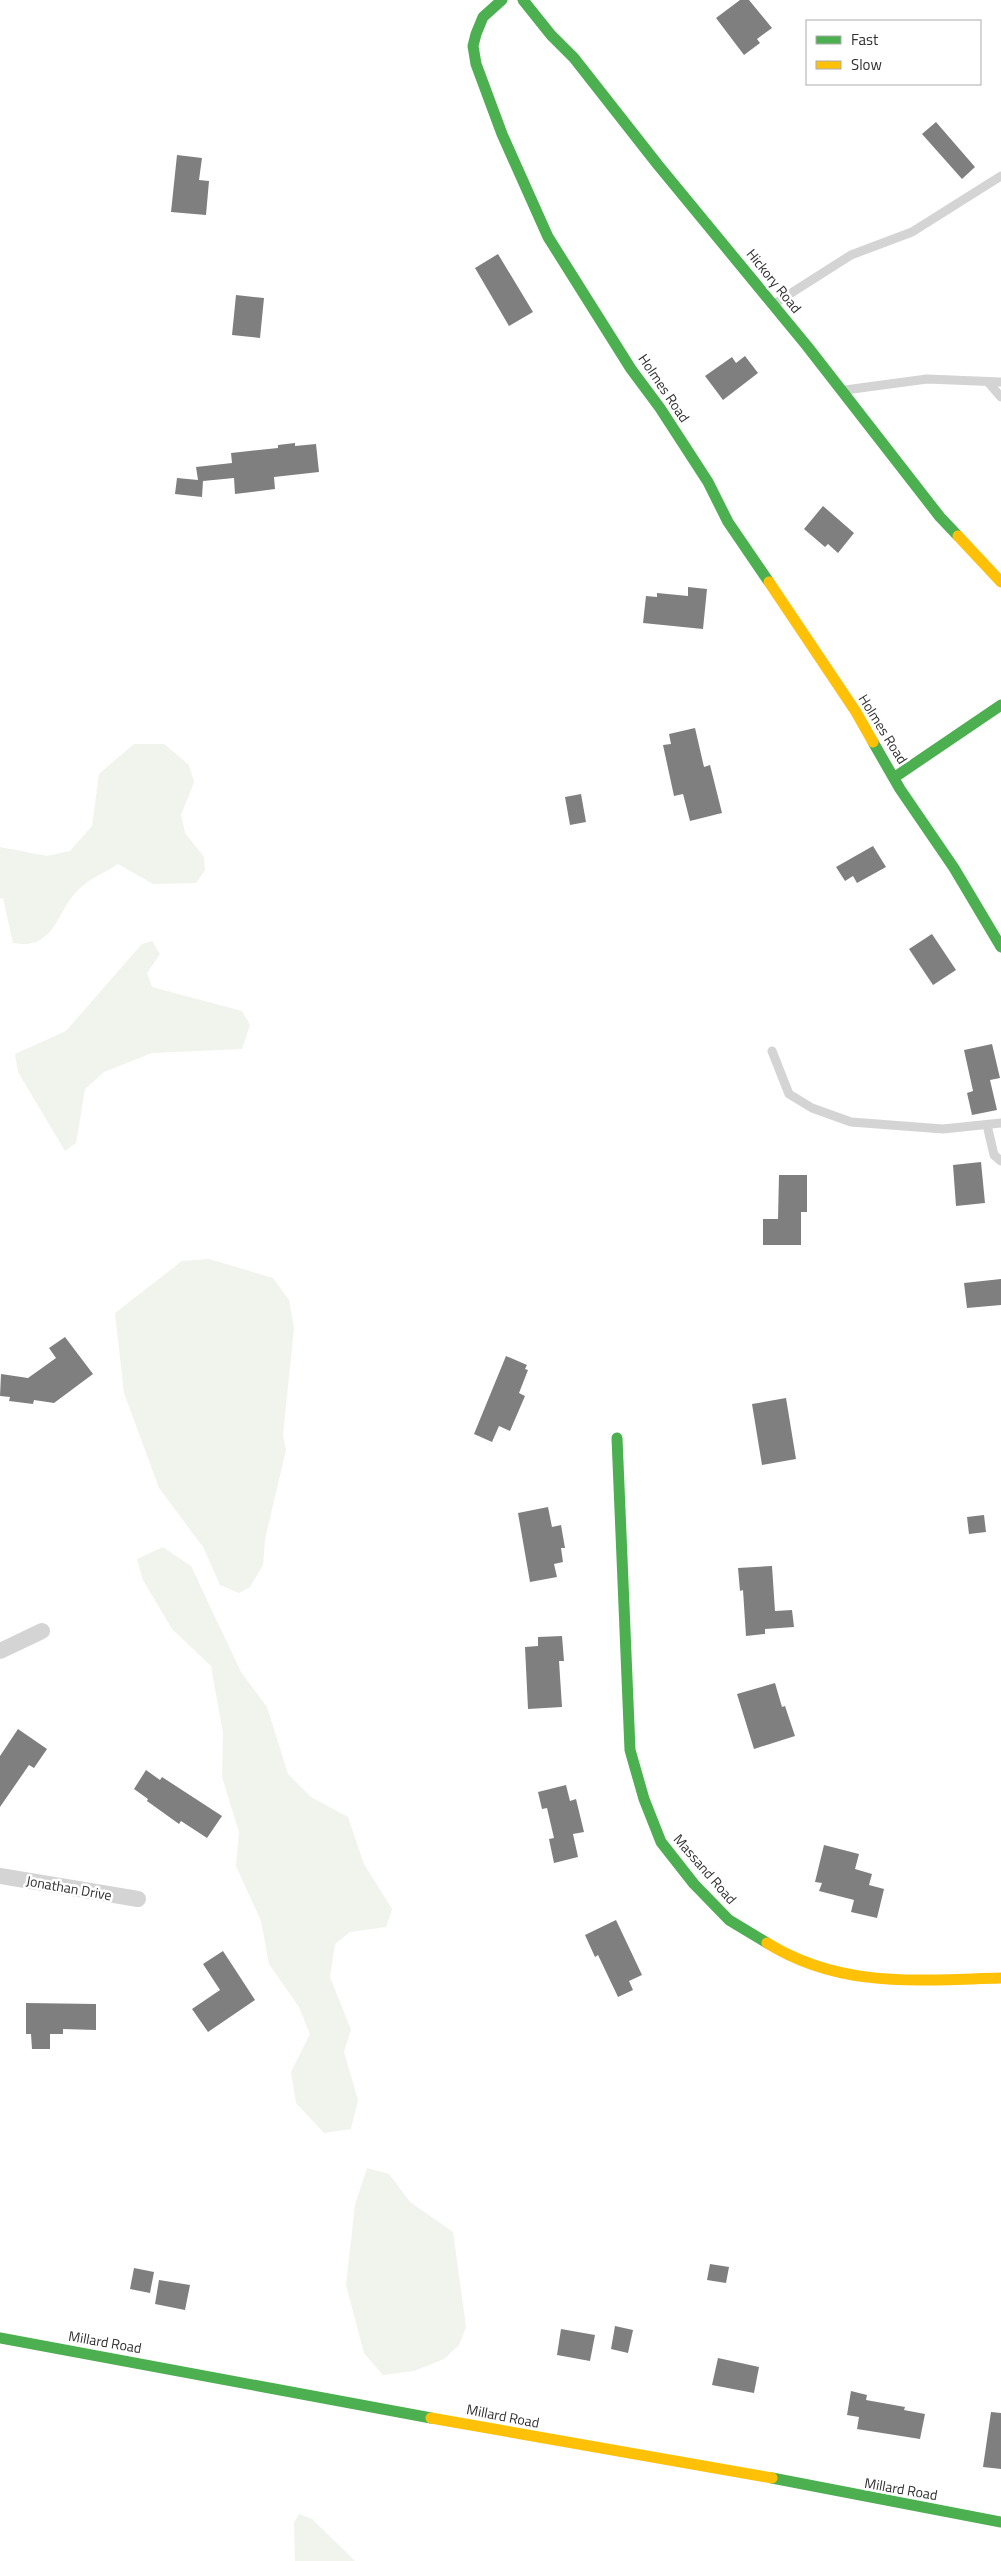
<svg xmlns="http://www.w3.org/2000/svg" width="1001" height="2561" font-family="'Titillium Web',sans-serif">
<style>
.green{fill:#f0f4ed}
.building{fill:#7f7f7f}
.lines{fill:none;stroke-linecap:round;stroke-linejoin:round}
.lane{stroke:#d4d4d4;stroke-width:9}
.street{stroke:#d4d4d4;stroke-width:16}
.fast{stroke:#4caf50;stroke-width:11}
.slow{stroke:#ffc107;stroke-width:11}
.labels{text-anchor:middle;stroke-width:5;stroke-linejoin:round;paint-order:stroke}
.street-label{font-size:14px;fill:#2f2f2f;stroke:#fff}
</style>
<rect width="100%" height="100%" fill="#fff"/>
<g class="green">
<path d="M134,744H164L189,765L194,782L181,815L185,833L204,857L205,870L196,883L153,884L118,864C106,872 89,879 79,889C56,911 55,951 13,943L3,898L0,899V847L47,856L70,851L92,826L99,774Z"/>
<polygon points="152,941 160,954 147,973 152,987 242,1011 250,1025 242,1049 152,1053 104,1072 85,1089 76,1143 65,1151 18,1072 15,1054 66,1031 142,944"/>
<polygon points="209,1259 273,1278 289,1300 294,1328 283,1435 286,1450 265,1539 263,1565 250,1587 239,1593 220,1585 203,1547 159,1488 124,1393 115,1313 182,1261"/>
<polygon points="163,1547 191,1566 241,1672 267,1707 288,1774 311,1797 348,1817 364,1864 392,1909 386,1927 350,1932 335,1944 330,1977 351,2030 344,2052 358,2100 351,2129 324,2133 296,2103 291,2072 310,2034 299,2007 269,1964 261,1921 236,1866 239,1832 222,1777 223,1733 211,1666 172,1629 143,1580 137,1559"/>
<polygon points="367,2168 389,2174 410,2202 453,2232 466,2327 459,2345 444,2359 414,2371 383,2375 364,2353 346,2285 355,2205"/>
<polygon points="299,2514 312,2519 355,2561 295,2561 294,2523"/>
</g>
<g class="building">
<polygon points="740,0 749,0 772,28 757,39 760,43 744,55 716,18"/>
<polygon points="936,122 975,167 962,179 922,134"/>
<polygon points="177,155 202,158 199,180 209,181 206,215 171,212"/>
<polygon points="498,254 533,312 509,326 475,268"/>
<polygon points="236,295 264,298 260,338 232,335"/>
<polygon points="745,356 758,373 723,400 705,376 732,357 736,363"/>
<polygon points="295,443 295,446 316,444 319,472 274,477 275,489 235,494 234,478 203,481 202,497 175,494 177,478 198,480 196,467 232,463 231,453 278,448 278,445"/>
<polygon points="823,506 854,533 838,553 828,544 825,547 804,529"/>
<polygon points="688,587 707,589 703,629 643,623 646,596 657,597 657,593 688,596"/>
<polygon points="695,728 704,767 710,765 722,813 690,821 683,794 674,796 663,745 671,744 669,734"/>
<polygon points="581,794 586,822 570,825 565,797"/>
<polygon points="873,846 886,867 857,883 853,876 845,881 836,867"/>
<polygon points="932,934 956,970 933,985 909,949"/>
<polygon points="992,1044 1000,1078 990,1080 997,1110 972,1115 967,1093 973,1091 964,1050"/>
<polygon points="981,1162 985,1203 956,1206 953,1165"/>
<polygon points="779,1175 807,1175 807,1212 801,1212 801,1245 763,1245 763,1219 778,1219"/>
<polygon points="1001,1279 1001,1305 967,1308 964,1283"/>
<polygon points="65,1337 93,1374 54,1403 34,1400 33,1404 9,1401 10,1397 0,1396 1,1374 28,1378 56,1358 49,1348"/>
<polygon points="506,1356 527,1365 525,1369 528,1370 519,1393 525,1396 510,1431 499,1426 492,1442 474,1434"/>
<polygon points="786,1398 796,1459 762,1465 752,1404"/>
<polygon points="548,1507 552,1527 561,1525 565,1548 561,1548 563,1562 554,1564 557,1577 530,1582 518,1513"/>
<polygon points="984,1515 986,1532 969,1534 967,1517"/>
<polygon points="772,1566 775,1611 792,1610 794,1627 765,1629 765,1634 746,1636 743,1590 740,1591 738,1568"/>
<polygon points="562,1636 564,1661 559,1661 562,1707 528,1709 525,1647 538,1646 538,1637"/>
<polygon points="775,1683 782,1707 785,1706 795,1736 754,1749 737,1694"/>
<polygon points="18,1729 47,1749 34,1768 29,1765 0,1807 0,1756"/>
<polygon points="146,1770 160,1780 162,1777 222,1816 207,1838 181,1821 179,1824 147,1801 148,1799 134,1789"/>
<polygon points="566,1785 570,1801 576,1799 584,1832 573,1834 578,1857 554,1863 549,1839 554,1838 547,1808 542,1809 538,1792"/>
<polygon points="824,1845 859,1854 855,1869 872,1874 869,1885 884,1889 877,1918 851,1912 854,1900 819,1891 822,1883 815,1882"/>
<polygon points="616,1920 642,1975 629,1981 633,1990 618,1997 598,1955 595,1957 585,1935"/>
<polygon points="223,1951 255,2000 208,2032 192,2009 220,1990 203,1964"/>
<polygon points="26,2003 96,2004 96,2030 63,2029 63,2034 50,2034 50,2049 32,2049 31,2034 26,2034"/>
<polygon points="710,2264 729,2267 726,2283 707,2280"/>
<polygon points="134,2268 154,2272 150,2293 130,2289"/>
<polygon points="159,2280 190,2285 185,2310 155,2304"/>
<polygon points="615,2326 633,2330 628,2353 611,2349"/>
<polygon points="561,2329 595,2335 590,2361 557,2355"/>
<polygon points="718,2358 759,2367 754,2393 712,2385"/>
<polygon points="851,2391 867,2395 866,2400 905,2407 904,2410 925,2414 920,2439 857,2429 859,2417 847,2415"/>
<polygon points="991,2412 1001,2413 1001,2469 983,2467"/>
</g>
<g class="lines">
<g class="lane">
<polyline points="774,304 851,255 912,232 1001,176"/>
<polyline points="988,382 1001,397"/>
<polyline points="845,390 927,379 1001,382"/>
<polyline points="772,1051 789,1094 812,1108 851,1122 943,1129 1001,1123"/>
<polyline points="987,1125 994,1155 1001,1161"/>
</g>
<g class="street">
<polyline points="0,1651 42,1631"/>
<polyline points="0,1876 138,1899"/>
</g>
<g class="fast">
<polyline points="502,0 483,17 476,34 473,46 476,64 502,134 548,237 631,369 660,408 708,482 728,522 769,582"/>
<polyline points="523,0 551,35 574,58 658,165 807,346 940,517 958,536"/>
<polyline points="873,742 900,789 954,868 1001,947"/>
<polyline points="895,777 1001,705"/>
<polyline points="617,1438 630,1750 644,1799 661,1842 694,1884 729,1920 767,1943"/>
<polyline points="0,2338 431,2418"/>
<polyline points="772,2478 1001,2522"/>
</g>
<g class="slow">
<polyline points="958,536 1001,582"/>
<polyline points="769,582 856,712 873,742"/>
<path d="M767,1943C841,1989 918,1980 1001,1978"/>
<polyline points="431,2418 772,2478"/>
</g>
</g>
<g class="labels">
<g class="street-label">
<text transform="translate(774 281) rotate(51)" y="5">Hickory Road</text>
<text transform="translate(664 388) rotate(56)" y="5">Holmes Road</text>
<text transform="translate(883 729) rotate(58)" y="5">Holmes Road</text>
<text transform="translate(705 1869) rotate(49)" y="5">Massand Road</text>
<text transform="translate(69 1888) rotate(10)" y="5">Jonathan Drive</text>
<text transform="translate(105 2342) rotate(10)" y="5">Millard Road</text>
<text transform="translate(503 2416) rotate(11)" y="5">Millard Road</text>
<text transform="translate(901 2489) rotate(10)" y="5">Millard Road</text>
</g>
</g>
<rect x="806" y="20" width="175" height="65" fill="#ffffff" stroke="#acacac"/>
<rect x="816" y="36" width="25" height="8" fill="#4caf50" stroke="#acacac"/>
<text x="851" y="45" font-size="15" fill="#2f2f2f">Fast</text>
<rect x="816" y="61" width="25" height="8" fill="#ffc107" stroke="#acacac"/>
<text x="851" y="70" font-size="15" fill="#2f2f2f">Slow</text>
</svg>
